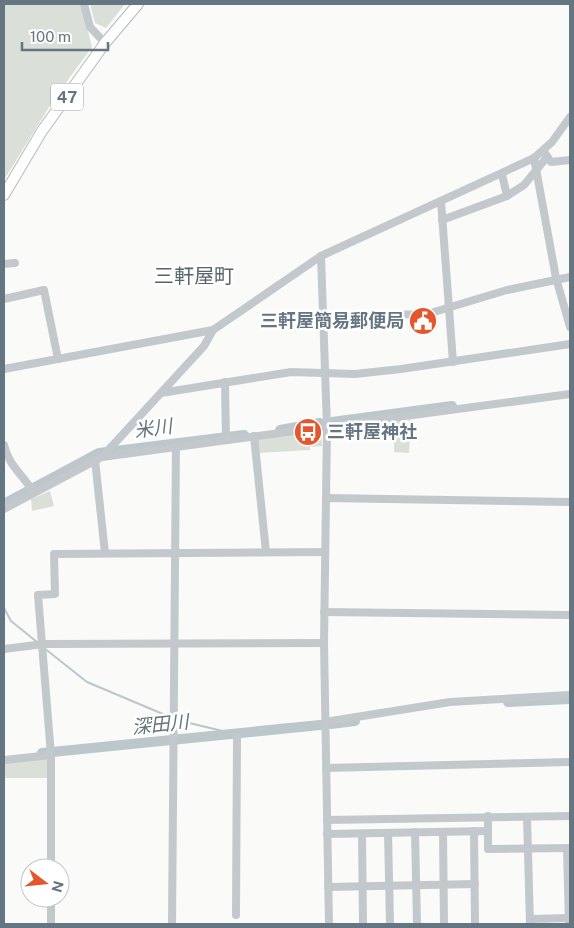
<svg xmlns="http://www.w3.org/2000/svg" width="574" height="928" font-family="'Public Sans','Noto Sans JP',sans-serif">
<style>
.green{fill:#dadfd7}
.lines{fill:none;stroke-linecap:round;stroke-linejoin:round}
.stream{stroke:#bbc7cb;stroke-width:2}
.river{stroke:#bbc7cb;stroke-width:10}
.major-casing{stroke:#b5babe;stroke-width:12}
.minor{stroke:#c3c8cc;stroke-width:8}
.major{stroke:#fff;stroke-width:10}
.labels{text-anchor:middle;stroke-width:5;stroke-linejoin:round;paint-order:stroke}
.shield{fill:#fff;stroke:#939fa8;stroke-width:1}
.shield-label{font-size:16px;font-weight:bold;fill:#657683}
.poi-label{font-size:18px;font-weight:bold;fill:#657683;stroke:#fff;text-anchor:end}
.water-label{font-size:19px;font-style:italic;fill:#60757c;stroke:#fff}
.quarter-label{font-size:20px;fill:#57646e;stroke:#fff}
</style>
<rect width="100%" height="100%" fill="#fafaf8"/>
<g class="green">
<polygon points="4,4 81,4 92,47 54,99 4,180"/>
<polygon points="90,4 125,4 106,28 95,23"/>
<polygon points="411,417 409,453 394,452 394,420 404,419 404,425 408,425 409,418"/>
<polygon points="321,431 322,446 310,447 310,450 258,453 257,439"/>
<polygon points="50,491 54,506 32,511 31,499"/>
<polygon points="49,758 48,778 4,778 4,761"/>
</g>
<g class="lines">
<g class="stream">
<polyline points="4,608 11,621 37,642"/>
<polyline points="44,648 87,682 170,717"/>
<polyline points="177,720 235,734"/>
</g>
<g class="river">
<polyline points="332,422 452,406"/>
<polyline points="280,430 320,423"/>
<polyline points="4,504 99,453 244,435"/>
<polyline points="508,702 570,699"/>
<polyline points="331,724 355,721"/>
<polyline points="42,753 320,725"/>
</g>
<defs>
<polyline id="major" points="4,195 42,131 105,43 138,4"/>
</defs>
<use href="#major" class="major-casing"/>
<g class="minor">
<polyline points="84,4 90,27 105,43"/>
<polyline points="545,153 551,162 570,160"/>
<polyline points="534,158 556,278 570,327"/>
<polyline points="502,174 507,196 524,185 547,157"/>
<polyline points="441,201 453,362"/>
<polyline points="442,220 507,196"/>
<polyline points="321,256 327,427 324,643 329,924"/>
<polyline points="4,264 15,263"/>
<polyline points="4,299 44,290 58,359"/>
<polyline points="325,323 389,314 424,315 507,290 570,277"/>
<polyline points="4,369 213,330 321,256 534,158 552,142 570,117"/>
<polyline points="225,382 226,440"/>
<polyline points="161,393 291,372 355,374 401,369 570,344"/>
<polyline points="254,436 266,552"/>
<path d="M4,445C9,467 23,474 33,492"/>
<polyline points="102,457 570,394"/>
<polyline points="95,460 105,553"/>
<polyline points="326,498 570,502"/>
<polyline points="4,509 102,457 204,346 213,330"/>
<polyline points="324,612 570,615"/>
<polyline points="4,649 44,644 324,643"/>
<polyline points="325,722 450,702 570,695"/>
<polyline points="4,760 51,755"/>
<polyline points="326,768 570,762"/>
<polyline points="488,816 488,849 570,848"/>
<polyline points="527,817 530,924"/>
<polyline points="327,820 570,816"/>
<polyline points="474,831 475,924"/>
<polyline points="415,832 417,924"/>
<polyline points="443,832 444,924"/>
<polyline points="388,833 390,924"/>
<polyline points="327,834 488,831"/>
<polyline points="362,834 363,924"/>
<polyline points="567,848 569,924"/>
<polyline points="51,868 51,755 38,595 55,594 54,554 325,552"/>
<polyline points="328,887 475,884"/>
<polyline points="236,915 237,737"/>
<polyline points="530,919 570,918"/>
<polyline points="51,924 51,898"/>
<polyline points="172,924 176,446"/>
</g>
<use href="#major" class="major"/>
</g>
<defs>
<symbol id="civic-disc" viewBox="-11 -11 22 22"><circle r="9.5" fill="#e4572e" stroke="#fff"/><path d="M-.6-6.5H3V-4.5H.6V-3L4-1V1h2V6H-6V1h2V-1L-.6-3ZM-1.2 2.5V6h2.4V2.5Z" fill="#fff"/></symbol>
<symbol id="bus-disc" viewBox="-11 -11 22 22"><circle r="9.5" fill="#e4572e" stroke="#fff"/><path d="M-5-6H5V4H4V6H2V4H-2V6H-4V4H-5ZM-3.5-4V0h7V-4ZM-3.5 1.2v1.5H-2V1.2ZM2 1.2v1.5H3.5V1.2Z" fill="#fff"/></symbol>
</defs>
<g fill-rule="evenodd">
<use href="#civic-disc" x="407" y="305" width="32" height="32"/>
<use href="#bus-disc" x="292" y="416" width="32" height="32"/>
</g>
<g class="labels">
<rect class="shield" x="51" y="83.5" width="32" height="27" rx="4"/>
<g class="shield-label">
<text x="67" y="103">47</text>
</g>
<g class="poi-label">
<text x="404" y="327">三軒屋簡易郵便局</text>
<text x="327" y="438" text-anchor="start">三軒屋神社</text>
</g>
<g class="water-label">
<text transform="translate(153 428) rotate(-8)" y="7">米川</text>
<text transform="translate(160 724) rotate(-6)" y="7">深田川</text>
</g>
<g class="quarter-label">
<text x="194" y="283">三軒屋町</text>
</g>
</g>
<rect width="574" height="928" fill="none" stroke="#657683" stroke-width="10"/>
<g transform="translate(45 883) rotate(106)"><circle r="24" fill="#ffffff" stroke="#c1c8cd"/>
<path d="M0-4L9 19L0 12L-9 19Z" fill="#e4572e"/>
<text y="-8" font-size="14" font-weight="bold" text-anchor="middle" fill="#657683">N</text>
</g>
<path d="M22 42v8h86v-8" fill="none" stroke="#657683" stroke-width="2.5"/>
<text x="30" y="42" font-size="15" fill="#657683" stroke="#ffffff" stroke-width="4" paint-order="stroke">100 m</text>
</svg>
